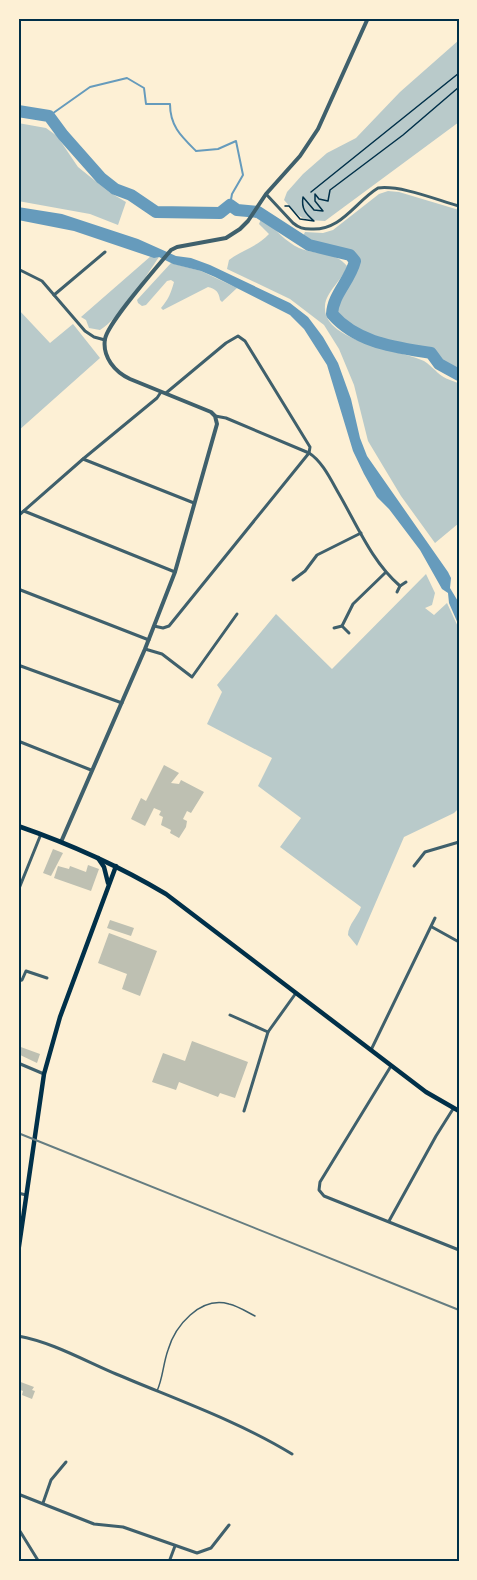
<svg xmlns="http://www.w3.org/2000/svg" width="477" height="1580" font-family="Lato,sans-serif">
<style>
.green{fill:#b9caca}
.water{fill:#669bbc}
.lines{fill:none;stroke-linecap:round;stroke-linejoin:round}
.stream{stroke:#669bbc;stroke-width:2}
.river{stroke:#669bbc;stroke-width:12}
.building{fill:#bec0b2}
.path{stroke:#003049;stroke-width:1.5}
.service{stroke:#3f606c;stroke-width:1.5}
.minor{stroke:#3f606c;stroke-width:3}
.tertiary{stroke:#3f606c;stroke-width:4}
.secondary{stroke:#003049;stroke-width:4.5}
.rail{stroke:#657d81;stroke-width:2}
.neatline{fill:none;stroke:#003049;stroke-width:2}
</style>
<rect width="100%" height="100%" fill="#fdf0d5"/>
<g class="green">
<path d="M459,40V122L325,221C300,220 301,219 284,200L287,192L303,174L327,153L356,138L400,92Z"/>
<polygon points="18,123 46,128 57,136 78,167 109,192 126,202 118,225 90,214 18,201"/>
<path d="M388,191L399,192L459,210V374L433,352L376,339L353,331L343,324L335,312L334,303L351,282L356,272L357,259C343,244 319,248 303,236L305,232L323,233L333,230L379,194Z"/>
<path d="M261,219L265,220C275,229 286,242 299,248C315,255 335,251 347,266C343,280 326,291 325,306C322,342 401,350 424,361C429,364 431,367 435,370C441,377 451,381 459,383V523L435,543L401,496L368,441L354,385L339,349L324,325L290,299L227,269L229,260C242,250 257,247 269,234L259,224Z"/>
<path d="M151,256L159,257C146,276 119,319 100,330L89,328L86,320L81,317Z"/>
<path d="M171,263L201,271L237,288L222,302L220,300C219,292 216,289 208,287L163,310L161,308C168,300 171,293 174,282L171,280L167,281L146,305L142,306L138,303L137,300Z"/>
<polygon points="18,309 50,343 73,324 100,358 18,431"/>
<path d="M426,574L435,593L432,605L425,608L434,615L447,603L459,629V808L454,813L404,837L357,946L348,935C348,925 358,916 361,907L280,847L301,818L258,786L272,758L207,724L222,692L217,685L276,614L332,669Z"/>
</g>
<polygon class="water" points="18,207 62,214 138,239 176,256 191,258 210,265 290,303 308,317 323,337 338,363 351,399 360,438 367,456 448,572 451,578 450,588 459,603 459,626 449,603 448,593 442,589 420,550 389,509 377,497 364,474 353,451 327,365 304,329 290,315 215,277 201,271 173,264 159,257 154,258 74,231 18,220"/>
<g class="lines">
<path class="stream" d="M49,116L90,87L127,78L144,88L146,104H170C170,126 181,136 196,151L218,149L236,141L243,175L232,194L230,205"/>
<path class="river" d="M18,111L49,116L63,135L101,178L115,189L131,195L156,212L220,213L230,205L237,210L258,212L309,245L350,255L355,261C350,281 333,294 332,314C357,343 395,347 431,353L439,364L459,375"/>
</g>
<g class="building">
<polygon points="164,765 179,773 171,783 179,784 181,780 204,792 191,813 187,811 183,819 187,821 186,827 179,838 170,833 171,830 161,825 163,817 159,815 161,811 154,808 145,826 131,819 141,798 146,801"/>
<polygon points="53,849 63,853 51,876 43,873"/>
<polygon points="88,865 99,869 91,891 54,878 58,866 69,869 70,866 86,872"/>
<polygon points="110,920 134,928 131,936 107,928"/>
<polygon points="109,933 157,951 140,996 122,989 127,974 98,963"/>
<polygon points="192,1041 248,1062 235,1098 220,1093 218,1097 179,1082 176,1090 152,1082 163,1053 185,1061"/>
<polygon points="18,1046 40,1054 37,1063 18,1054"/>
<polygon points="18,1381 34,1387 32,1390 35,1391 32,1399 22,1395 23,1391 18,1389"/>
</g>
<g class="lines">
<g class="path">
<polyline points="311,192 459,73"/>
<path d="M285,206H289L300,219L314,221C306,214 301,209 303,197L314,210L323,211L315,201V194L319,199L328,201L330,190L403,135L459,87"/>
</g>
<path class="service" d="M157,1391C163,1378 163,1364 168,1350C175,1326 200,1296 229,1304C238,1306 247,1312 255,1316"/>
<g class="minor">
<path d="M266,194L293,223C299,228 303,229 311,229C341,231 355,202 378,188C401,185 437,200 459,206"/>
<polyline points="18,269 42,281 85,331 94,337 105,340"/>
<polyline points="54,295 105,252"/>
<path d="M166,393L226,343L238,336L245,341L310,447L309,453C322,461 331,480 339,494C357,525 372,562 400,586"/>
<polyline points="83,459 194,503"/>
<polyline points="24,511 175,572"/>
<polyline points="18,516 83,459 157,398 161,392"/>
<polyline points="293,580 305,571 317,555 361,533"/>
<polyline points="18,589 149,640"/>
<polyline points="397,592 400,586 406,582"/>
<polyline points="154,626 163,628 169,626 309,453 226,418 215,416"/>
<polyline points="342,626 353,604 385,573"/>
<polyline points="334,628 342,626 349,633"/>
<polyline points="145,649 162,654 192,677 237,614"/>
<polyline points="18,665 122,703"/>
<polyline points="18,741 91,770"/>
<polyline points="414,866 425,852 459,842"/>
<polyline points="18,891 41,834"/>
<polyline points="432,927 459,942"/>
<polyline points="18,981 22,980 26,971 47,978"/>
<polyline points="230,1015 268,1032"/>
<polyline points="371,1050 435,918"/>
<polyline points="18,1063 44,1074"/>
<polyline points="391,1066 320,1182 319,1190 324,1196 459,1250"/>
<polyline points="244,1111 268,1032 296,993"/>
<polyline points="18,1193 26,1195"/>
<polyline points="389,1221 436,1136 453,1109"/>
<path d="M18,1336C52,1342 85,1361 116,1374C175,1399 238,1421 292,1454"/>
<polyline points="18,1494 94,1524 123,1527 197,1553 211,1548 229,1525"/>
<polyline points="43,1503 51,1480 66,1462"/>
<polyline points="18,1528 39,1562"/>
<polyline points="169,1562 175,1546"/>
</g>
<path class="tertiary" d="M61,842L145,649L175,572L217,424L215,416L211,412L130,379C115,372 102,357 105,339C108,322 158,266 171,250L177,247L226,238L240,229L248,221L266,194L300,156L318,129L368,18"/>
<g class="secondary">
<path d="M18,826C70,844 119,866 166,894L426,1092L459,1111"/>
<polyline points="98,858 104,867 108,883"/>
<polyline points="18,1253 44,1074 60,1017 116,866"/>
</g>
<polyline class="rail" points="18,1133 459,1310"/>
</g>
<rect width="477" height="1580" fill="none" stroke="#fdf0d5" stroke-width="39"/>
<rect x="20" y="20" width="438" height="1540" class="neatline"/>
</svg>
